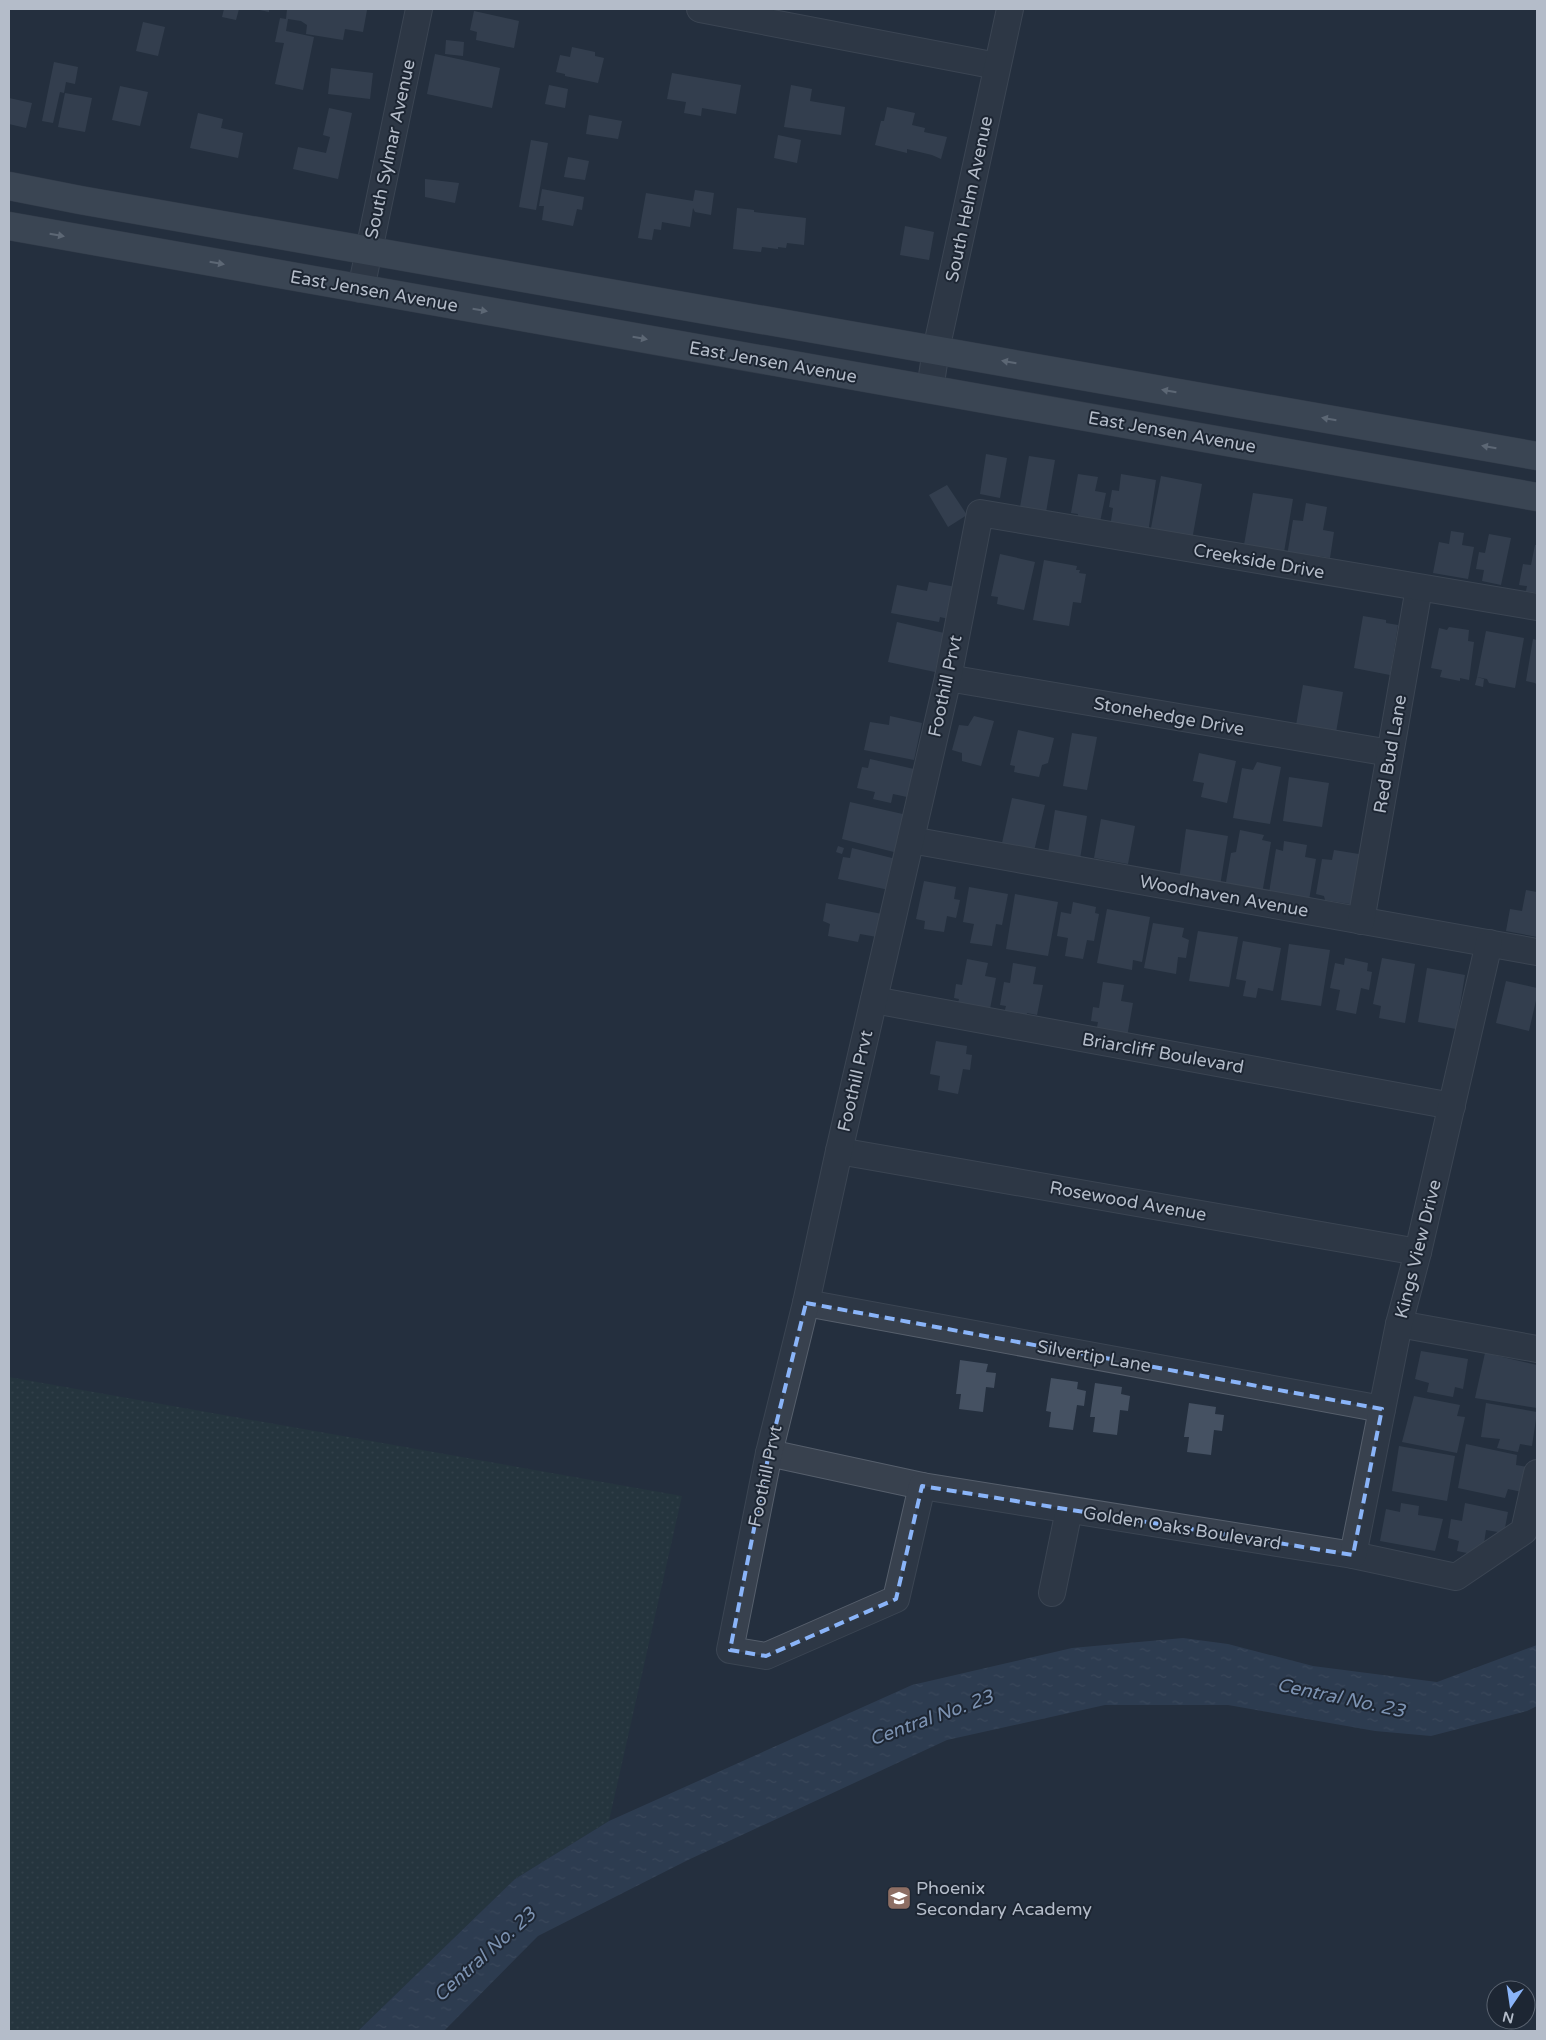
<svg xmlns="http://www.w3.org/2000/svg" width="1546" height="2040" font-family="'Varela Round',sans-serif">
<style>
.grass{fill:url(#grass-dots)}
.water{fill:url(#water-ripples)}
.building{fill:#455162}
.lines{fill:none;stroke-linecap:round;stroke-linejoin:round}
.minor-casing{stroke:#565f6c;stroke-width:28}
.major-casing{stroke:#414a57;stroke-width:29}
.minor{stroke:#38414e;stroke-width:26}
.major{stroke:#56606e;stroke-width:28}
.oneway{fill:#a1aab7}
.marked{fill:none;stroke:#8ab4f8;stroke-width:4;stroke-dasharray:10 6;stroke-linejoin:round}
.labels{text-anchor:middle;stroke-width:4;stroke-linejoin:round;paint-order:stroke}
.street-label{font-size:18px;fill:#b4bcc9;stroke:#1d2633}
.poi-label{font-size:18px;fill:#b4bcc9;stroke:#1d2633;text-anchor:start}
.water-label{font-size:19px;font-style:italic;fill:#7c92b1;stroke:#1d2633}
</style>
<defs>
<pattern id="grass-dots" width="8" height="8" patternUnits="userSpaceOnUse" patternTransform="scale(1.25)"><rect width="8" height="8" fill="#263c3f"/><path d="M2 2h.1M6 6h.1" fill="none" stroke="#435659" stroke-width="1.8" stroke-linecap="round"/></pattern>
<pattern id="water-ripples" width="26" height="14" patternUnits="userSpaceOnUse" patternTransform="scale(1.25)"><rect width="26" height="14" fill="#394c67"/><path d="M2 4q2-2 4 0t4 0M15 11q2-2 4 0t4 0" fill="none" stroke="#53647b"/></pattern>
</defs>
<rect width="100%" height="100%" fill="#242f3e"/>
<polygon class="grass" points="9,1377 682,1496 609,1821 515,1879 358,2031 9,2031"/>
<polygon class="water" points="1183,1638 1228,1644 1313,1666 1437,1682 1537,1645 1537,1706 1527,1711 1431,1736 1375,1731 1228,1705 1105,1705 947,1740 688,1860 538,1936 444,2031 358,2031 515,1879 609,1821 912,1685 1072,1648"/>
<g class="building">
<polygon points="224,9 239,9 236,20 222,17"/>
<polygon points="255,9 269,9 269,12"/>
<polygon points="287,9 367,10 363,32 345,29 343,40 306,34 307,25 301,21 288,19 286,31 314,37 303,90 275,84 284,43 275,42 280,18 286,19"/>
<polygon points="474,11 519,21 514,48 476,40 477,32 470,30"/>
<polygon points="143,22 165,27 158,56 136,51"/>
<polygon points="446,40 464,42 463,56 445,54"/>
<polygon points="572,47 595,52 595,56 604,58 598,83 565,76 565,74 556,72 560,55 570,57"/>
<polygon points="435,54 500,68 492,108 427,94"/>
<polygon points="54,62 78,67 75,84 66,82 64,93 60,92 53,123 42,121"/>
<polygon points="331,68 373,73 370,99 328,94"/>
<polygon points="672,73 741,85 736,114 702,108 701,116 684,113 686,102 667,99"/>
<polygon points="549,85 568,89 565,108 545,104"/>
<polygon points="791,85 812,89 810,101 845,107 841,135 784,127"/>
<polygon points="120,86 148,92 140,126 112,120"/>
<polygon points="65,93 92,98 85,132 58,127"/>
<polygon points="9,98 32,103 26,128 9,124"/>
<polygon points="887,107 915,113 912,125 925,128 924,132 947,137 941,159 932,155 907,149 907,153 875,145 881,121 884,121"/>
<polygon points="329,108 352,113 338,179 293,169 298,147 326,153 330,137 323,135"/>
<polygon points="198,113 223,119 221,128 243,133 238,158 190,148"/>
<polygon points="589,115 622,121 618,139 586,134"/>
<polygon points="778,135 801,140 797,163 774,158"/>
<polygon points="531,140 548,143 536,210 519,207"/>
<polygon points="568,157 589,161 585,180 564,177"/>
<polygon points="425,179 459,183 455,203 425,197"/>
<polygon points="542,189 584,197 582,210 577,209 573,226 542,220 544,206 539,206"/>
<polygon points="695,190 714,193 711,215 695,212 693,208 690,227 662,222 661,230 654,229 652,240 638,238 646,193 693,201"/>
<polygon points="737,208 754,210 754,212 806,218 804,245 787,243 786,248 778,247 778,249 762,247 761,252 733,249"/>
<polygon points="905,226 934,232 929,260 900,255"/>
<polygon points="986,454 1007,458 1000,498 980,494"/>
<polygon points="1029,456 1055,460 1045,518 1019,513"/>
<polygon points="1078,474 1098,477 1095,491 1106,493 1100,522 1077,520 1078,514 1071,513"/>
<polygon points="1121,474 1156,480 1148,533 1110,527 1113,508 1109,507 1112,490 1119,491"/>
<polygon points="1161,476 1202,484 1192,540 1150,533"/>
<polygon points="947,485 967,515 948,527 929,495"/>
<polygon points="1253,493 1293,499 1284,552 1244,545"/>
<polygon points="1306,503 1327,507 1323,530 1334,532 1330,558 1319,556 1318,561 1287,556 1293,520 1303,521"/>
<polygon points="1451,531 1464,533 1462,545 1474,547 1468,579 1433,573 1439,542 1449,544"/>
<polygon points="1489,534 1511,538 1501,585 1482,581 1484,570 1476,569 1479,552 1485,553"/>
<polygon points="1535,545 1537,545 1537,593 1526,591 1527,586 1519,585 1523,564 1531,565"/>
<polygon points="1000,554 1035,562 1024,610 997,604 998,597 991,596"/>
<polygon points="1044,560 1077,566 1076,570 1080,570 1079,573 1086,574 1081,603 1073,602 1069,626 1033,620"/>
<polygon points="929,582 956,587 949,619 940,617 939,622 891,613 897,585 927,591"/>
<polygon points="1363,616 1386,620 1386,623 1398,625 1390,675 1354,668"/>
<polygon points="897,622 944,633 935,672 888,662"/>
<polygon points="1449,627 1469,630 1468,641 1474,642 1469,680 1460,678 1460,681 1440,677 1442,670 1431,668 1439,628 1447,630"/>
<polygon points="1486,631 1524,638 1515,688 1489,683 1487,679 1477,677"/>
<polygon points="1533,639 1537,640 1537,685 1535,683 1526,681"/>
<polygon points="1477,677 1484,679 1483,687 1475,685"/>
<polygon points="1303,685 1343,692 1335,738 1295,731"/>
<polygon points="890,716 922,723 914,760 864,750 870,722 889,725"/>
<polygon points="974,716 994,721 981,766 962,761 962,753 952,750 959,725 968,726"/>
<polygon points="1018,730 1054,738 1048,763 1042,765 1039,777 1014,772 1015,766 1010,765"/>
<polygon points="1072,733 1097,737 1087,790 1063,786"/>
<polygon points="1199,753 1236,761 1227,803 1201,797 1204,783 1193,781"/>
<polygon points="870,759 914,769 907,797 893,794 891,803 873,799 875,792 857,788 862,767 868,768"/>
<polygon points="1257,762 1281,767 1270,824 1233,818 1242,768 1253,770"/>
<polygon points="1289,777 1329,783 1322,827 1283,821"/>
<polygon points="1012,798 1045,805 1034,851 1002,843"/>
<polygon points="850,802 907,815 898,853 842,839"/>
<polygon points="1055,810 1087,816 1080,859 1048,853"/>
<polygon points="1101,819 1135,826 1128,864 1094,858"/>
<polygon points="1186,829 1228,836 1220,886 1179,880"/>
<polygon points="1240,830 1264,835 1262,840 1271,842 1262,894 1225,888 1231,853 1236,852"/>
<polygon points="1284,841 1307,845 1305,857 1316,859 1309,900 1269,893 1276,849 1283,851"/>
<polygon points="838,846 844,848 842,854 836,852"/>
<polygon points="852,848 896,859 889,890 838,879 843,857 850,858"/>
<polygon points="1334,850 1365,855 1356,905 1325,900 1324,896 1316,894 1322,859 1332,860"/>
<polygon points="924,881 956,887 954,899 960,900 956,918 947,916 944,932 924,929 925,921 916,919"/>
<polygon points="969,887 1008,894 1002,925 996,924 992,946 970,943 974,924 963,922"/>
<polygon points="1526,890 1537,892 1537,937 1506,931 1510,909 1522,911"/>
<polygon points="1015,894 1058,902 1048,956 1006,949"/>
<polygon points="1073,902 1096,907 1095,913 1099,914 1094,941 1087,940 1083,959 1065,956 1068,938 1057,936 1061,912 1071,914"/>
<polygon points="826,903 882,914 877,937 860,934 858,942 828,936 830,924 823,921"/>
<polygon points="1107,909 1150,917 1142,962 1133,960 1132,970 1097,963"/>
<polygon points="1153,923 1184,928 1182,937 1189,940 1186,958 1178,957 1176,974 1144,968"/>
<polygon points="1198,931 1238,937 1229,987 1189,981"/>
<polygon points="1243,941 1281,948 1273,991 1258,988 1256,998 1243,996 1246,981 1236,979"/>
<polygon points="1289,944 1330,950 1321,1006 1281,1000"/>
<polygon points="1345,958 1368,963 1367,971 1372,972 1369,990 1361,988 1356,1014 1336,1010 1340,990 1330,988 1335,963 1344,965"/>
<polygon points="1382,958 1415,964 1405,1023 1379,1018 1381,1006 1373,1004"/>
<polygon points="967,959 988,963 985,976 996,978 989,1014 957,1007 959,999 954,998 956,984 962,985"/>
<polygon points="1013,963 1036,967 1033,984 1043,985 1037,1015 1027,1013 1026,1022 1003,1017 1006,1006 1000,1005 1004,982 1010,983"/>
<polygon points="1427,968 1465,975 1456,1029 1418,1022"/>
<polygon points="1506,981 1537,988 1537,996 1529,1031 1496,1023"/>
<polygon points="1103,982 1124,985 1121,1001 1133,1003 1127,1037 1096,1032 1098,1022 1091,1021 1093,1007 1099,1008"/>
<polygon points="936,1041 967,1046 966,1054 972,1055 970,1070 963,1069 958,1094 938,1090 940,1076 930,1074"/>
<polygon points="1421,1351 1468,1359 1463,1389 1455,1387 1453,1397 1427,1392 1429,1383 1415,1379"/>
<polygon points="1485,1353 1537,1365 1537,1408 1475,1398"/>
<polygon points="960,1360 988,1364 986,1372 996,1373 994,1388 986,1387 983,1412 959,1409 961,1394 956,1394"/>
<polygon points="1051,1378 1078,1382 1077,1389 1086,1391 1084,1406 1077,1405 1073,1430 1049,1427 1051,1412 1046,1411"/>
<polygon points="1095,1383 1122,1387 1121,1394 1130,1396 1128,1411 1120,1410 1117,1435 1093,1432 1095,1417 1090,1417"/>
<polygon points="1414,1396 1460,1405 1457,1416 1465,1417 1457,1453 1402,1442"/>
<polygon points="1189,1403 1216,1407 1215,1414 1224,1415 1222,1431 1214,1430 1211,1455 1187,1452 1189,1437 1184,1437"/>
<polygon points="1486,1403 1537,1412 1532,1446 1520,1444 1518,1452 1497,1448 1500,1439 1481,1437"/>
<polygon points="1466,1444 1517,1455 1516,1465 1527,1467 1522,1492 1508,1489 1505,1498 1458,1488"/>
<polygon points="1399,1446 1455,1456 1447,1501 1392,1491"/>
<polygon points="1401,1503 1419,1506 1418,1515 1443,1519 1435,1551 1380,1541 1386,1509 1400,1512"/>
<polygon points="1465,1503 1508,1512 1504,1533 1486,1530 1482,1556 1457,1551 1459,1541 1448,1538 1451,1519 1462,1521"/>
</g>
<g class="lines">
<defs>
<g id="minor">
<polyline points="700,9 997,66"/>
<polyline points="361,289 419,9"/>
<polyline points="930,389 936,350 1010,9"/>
<polyline points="948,678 1390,753"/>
<polyline points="911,840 1537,952"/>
<polyline points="1361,921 1419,588"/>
<polyline points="874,1000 1452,1106"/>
<polyline points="839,1151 1418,1252"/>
<polyline points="806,1303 1382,1409"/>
<polyline points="1399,1324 1537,1349"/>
<polyline points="769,1453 922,1486 1353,1555 1456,1577 1524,1531 1537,1473"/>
<polyline points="922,1486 896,1599 766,1656 730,1650 769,1453 806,1303 839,1151 948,678 980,513 1537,607"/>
<polyline points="1353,1555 1399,1324 1418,1252 1489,943"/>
<polyline points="1052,1593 1069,1510"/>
</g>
<g id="major">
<polyline points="9,186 80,200 1537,456"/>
<polyline points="9,226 1537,497"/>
</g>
</defs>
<use href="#minor" class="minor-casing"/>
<use href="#major" class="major-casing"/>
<use href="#minor" class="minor"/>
<use href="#major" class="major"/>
</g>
<defs><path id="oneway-solid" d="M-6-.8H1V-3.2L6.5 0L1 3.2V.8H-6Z" transform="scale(1.25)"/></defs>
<g class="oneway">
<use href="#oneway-solid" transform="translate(57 235) rotate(10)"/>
<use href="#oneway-solid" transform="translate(217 263) rotate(10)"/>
<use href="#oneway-solid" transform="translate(480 310) rotate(10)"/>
<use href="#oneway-solid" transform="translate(640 338) rotate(10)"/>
<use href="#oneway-solid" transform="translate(1009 362) rotate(-170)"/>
<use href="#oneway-solid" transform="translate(1169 391) rotate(-170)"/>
<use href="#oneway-solid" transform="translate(1329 419) rotate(-170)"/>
<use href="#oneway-solid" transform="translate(1489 447) rotate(-170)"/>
</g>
<path d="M0 0H1546V2040H0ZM806,1303L1382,1409L1353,1555L922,1486L896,1599L766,1656L730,1650L769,1453Z" fill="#242f3e" fill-opacity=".55" fill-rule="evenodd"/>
<path class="marked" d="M806,1303L1382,1409L1353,1555L922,1486L896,1599L766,1656L730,1650L769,1453Z"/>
<defs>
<symbol id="school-square" viewBox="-11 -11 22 22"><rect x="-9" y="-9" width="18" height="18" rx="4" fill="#8d6e63" stroke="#1d2633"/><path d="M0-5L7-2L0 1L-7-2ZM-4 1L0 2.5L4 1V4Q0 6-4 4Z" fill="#fff"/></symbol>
</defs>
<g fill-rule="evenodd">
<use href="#school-square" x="885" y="1884" width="28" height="28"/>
</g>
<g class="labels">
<g class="street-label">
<text transform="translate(390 149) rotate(-78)" y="6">South Sylmar Avenue</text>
<text transform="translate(969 199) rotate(-78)" y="6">South Helm Avenue</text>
<text transform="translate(374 291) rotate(10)" y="6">East Jensen Avenue</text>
<text transform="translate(773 362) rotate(10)" y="6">East Jensen Avenue</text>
<text transform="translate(1172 432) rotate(10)" y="6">East Jensen Avenue</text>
<text transform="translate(1259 561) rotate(10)" y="6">Creekside Drive</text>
<text transform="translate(945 686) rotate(-78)" y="6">Foothill Prvt</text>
<text transform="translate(1169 716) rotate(10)" y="6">Stonehedge Drive</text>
<text transform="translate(1390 754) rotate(-80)" y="6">Red Bud Lane</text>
<text transform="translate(1224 896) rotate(10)" y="6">Woodhaven Avenue</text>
<text transform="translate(1163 1053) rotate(10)" y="6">Briarcliff Boulevard</text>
<text transform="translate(855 1081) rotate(-77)" y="6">Foothill Prvt</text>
<text transform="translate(1128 1201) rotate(10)" y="6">Rosewood Avenue</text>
<text transform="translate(1418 1249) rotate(-76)" y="6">Kings View Drive</text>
<text transform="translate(1094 1356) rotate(10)" y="6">Silvertip Lane</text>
<text transform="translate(765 1476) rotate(-78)" y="6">Foothill Prvt</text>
<text transform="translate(1182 1528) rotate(9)" y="6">Golden Oaks Boulevard</text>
</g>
<g class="poi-label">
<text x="916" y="1894">Phoenix<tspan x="916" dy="21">Secondary Academy</tspan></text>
</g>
<g class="water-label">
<text transform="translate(1341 1697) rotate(12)" y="7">Central No. 23</text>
<text transform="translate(931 1717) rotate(-20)" y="7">Central No. 23</text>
<text transform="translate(484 1954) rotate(-42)" y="7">Central No. 23</text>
</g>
</g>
<rect width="1546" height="2040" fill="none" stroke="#b4bcc9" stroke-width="20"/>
<g transform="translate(1511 2005) rotate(193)"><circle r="24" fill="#1d2633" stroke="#59626f"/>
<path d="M0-4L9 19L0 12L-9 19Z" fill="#8ab4f8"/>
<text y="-8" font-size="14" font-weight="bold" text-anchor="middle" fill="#b4bcc9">N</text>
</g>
</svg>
